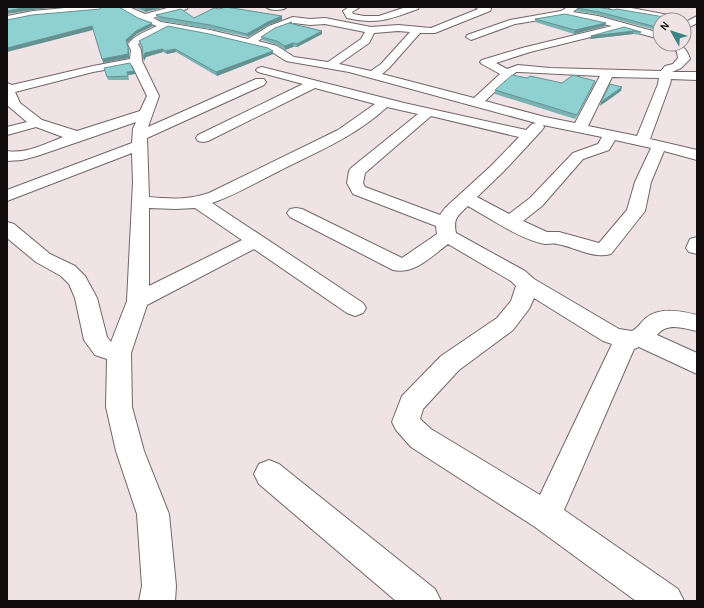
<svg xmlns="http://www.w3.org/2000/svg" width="704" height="608" font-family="'Alegreya Sans',sans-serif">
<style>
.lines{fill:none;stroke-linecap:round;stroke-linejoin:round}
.minor-casing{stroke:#716669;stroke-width:2}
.minor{fill:#fff;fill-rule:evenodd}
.wall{fill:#7bb3b3}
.shaded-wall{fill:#649292}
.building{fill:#8fd0d0;stroke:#649292}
</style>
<rect width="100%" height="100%" fill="#efe3e6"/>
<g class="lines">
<defs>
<g id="minor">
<polygon points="75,7 105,7 101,10 33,17 7,22 7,16 33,11"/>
<path d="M118,7H129L145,14L171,7H188L187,9L153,18L161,22L210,30L248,39L269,26L293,17L310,19L325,18L371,27L398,25L431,28L478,9L475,7H490L491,9L490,11L435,33H420L389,68L382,74L474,98L500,74L482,64L480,62L482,60L522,48L612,26L564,16L515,24L471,40L466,37L467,35L510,20L561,11L568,7H579L573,12L598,16L660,33V39L623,29L530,52L496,63L507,69L518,65L550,68L661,71L665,66L673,64L678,58L677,52L667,44C680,44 686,46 690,59L681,68L672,72H697V80L671,79L670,84L650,139L697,150V160L664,151L651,182L645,211L611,254C591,259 576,247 557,244C553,243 549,244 545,244C523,241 488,217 468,206C457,216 453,219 456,233L525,271L534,279L619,329L632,331C638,328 641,322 646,318C660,307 681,311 697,315V331C683,328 667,322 657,335L697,353V374L639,347L634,349L564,510L678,589L684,601H636L535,527L411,447L396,430L392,422L402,396L441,356L497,318L511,301L516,286L511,281L448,244C432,256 414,275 393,270L290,217L287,213L290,209L296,208L302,209L402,258L437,234L436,226L353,194L347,183L349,171L351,168L418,114L387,107C356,136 317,152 279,171C257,182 235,195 212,203L363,303L366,308L363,313L355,316L347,313L254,249L147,305L131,353L132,407L144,451L169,514L176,586L175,601H139L142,586L137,514L116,451L106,407L107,359L95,355L84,340L75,298L69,284L61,276L36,262L7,238V222L14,224L50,254L75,266L85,276L97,298L107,337L111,342L127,301L133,182L132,153L7,201V190L132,143L133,129L136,122L37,156L22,160L7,161V151C26,154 45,144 63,137L36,127L7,135V127L27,122L7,105V83L12,85L93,66L130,59L131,50L128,44C135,35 147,31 157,26L140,20ZM294,23L310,25L325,24L365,32L361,39L328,62L294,57L277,46L258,41L275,30ZM168,28L210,36L269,50L286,61L349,72L536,123L532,124L526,130L404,103L262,67L258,68L256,70L258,72L303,84L198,135L196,138L198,141L203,142L208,141L315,88L375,104L338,130L209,193C189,200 170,199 149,197L147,138L264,85L266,82L264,79H256L148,127L159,96L142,61L141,50L138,44ZM398,31L410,32L381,64L371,71L339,64L369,43L374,33ZM132,65L147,96L140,111L77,131L42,120L20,103L15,92L93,72ZM516,72H519L600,76L575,123L545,117L485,101ZM612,77L659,78L658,84L637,136L588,126ZM431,116L519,137L492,165L445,208L440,215L365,187L363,183L365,173ZM543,125L602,137L598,144L573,153L530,198L509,214L477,197L504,171L542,130L544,127ZM615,140L651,148L635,182L627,210L599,243L559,232H547L523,221L542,206L583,159L609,150ZM149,208L176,209L195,208L242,240L149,286ZM534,298L603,341L612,344L540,495L431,429L420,419L423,409L459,370L513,330L529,309Z"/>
<path d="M266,7H287C283,11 270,11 266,7Z"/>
<path d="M349,7H360L352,12L353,14L364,16H379L406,7H419L418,9C390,19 377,25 347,18L343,11Z"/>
<polygon points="608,7 626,7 679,17 684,20 665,20 612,10"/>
<polygon points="697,16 697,23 684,30 684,23"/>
<polygon points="697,237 697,254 689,252 686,248 690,239"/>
<polygon points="269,460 279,464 435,589 441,601 396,601 259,484 254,474 259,464"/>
</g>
</defs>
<use href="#minor" class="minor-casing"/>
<use href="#minor" class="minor"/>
</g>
<g class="wall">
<polygon points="133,7 165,7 145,12"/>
<polygon points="577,8 614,10 660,20 660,31 598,15 576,11"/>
<polygon points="156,15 194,18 282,16 282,20 268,25 248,37 210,29 161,21 157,18"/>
<polygon points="535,19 606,23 605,26 574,34 535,22"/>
<polygon points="292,22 292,24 322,31 322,34 297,47 293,47 285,50 277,45 262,40 261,37"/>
<polygon points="624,27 641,32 640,35 633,34 590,39"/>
<polygon points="139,41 273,51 273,54 217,76 176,52 167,54 163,52 146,57 144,61 142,48"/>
<polygon points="104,68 134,71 135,74 128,75 129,80 108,80"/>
<polygon points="527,78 562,83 594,84 575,119 495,94 495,90"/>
</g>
<g class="shaded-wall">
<polygon points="29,7 59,7 33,10 7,14 7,11"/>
<polygon points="154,7 165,7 145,12 144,9"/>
<polygon points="282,16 282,20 268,25 248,37 247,34 268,22"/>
<polygon points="152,23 153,26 137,34 127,43 126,40 136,31"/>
<polygon points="606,23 605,26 574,34 575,30"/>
<polygon points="92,26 93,30 7,52 7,48"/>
<polygon points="322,31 322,34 297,47 297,44"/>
<polygon points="634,31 633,34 590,39 591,36"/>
<polygon points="293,43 293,47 285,50 285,46"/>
<polygon points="128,47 129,50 129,58 103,63 102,59"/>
<polygon points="162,49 163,52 146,57 144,61 143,57 145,53"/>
<polygon points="175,49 176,52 167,54 166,51"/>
<polygon points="273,51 273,54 217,76 216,72"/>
<polygon points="134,71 135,74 128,75 129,80 127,72"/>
<polygon points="595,81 594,84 575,119 577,115"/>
<polygon points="622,87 621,91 600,106 601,102"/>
</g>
<g class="building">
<polygon points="7,7 29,7 7,11"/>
<polygon points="102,7 119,7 138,18 152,23 136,31 126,40 128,47 128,54 102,59 92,26 7,48 7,20 32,15 100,9"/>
<polygon points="139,7 154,7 144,9"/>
<polygon points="226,7 282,16 268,22 247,34 210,25 161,17 156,15 181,9 194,18 214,8 219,9"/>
<polygon points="578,7 597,7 614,10 617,9 682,20 660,20 660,28 599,12 577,8"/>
<polygon points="565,14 606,23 575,30 535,19"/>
<polygon points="292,22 289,23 322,31 297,44 293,43 285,46 277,41 261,37 275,28"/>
<polygon points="168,26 209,34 268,48 273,51 216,72 175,49 166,51 162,49 145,53 143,57 142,46 139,41"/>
<polygon points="624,27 641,32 634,31 591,36"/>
<polygon points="130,63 134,71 127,72 128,76 107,77 104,68"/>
<polygon points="512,75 527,78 530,76 562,83 573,75 595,81 577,115 495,90"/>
<polygon points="610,84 622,87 601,102"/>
</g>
<rect width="704" height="608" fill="none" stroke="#120e0f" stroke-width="16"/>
<g transform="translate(672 32) rotate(309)"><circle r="19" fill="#efe3e6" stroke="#978e90"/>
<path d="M0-3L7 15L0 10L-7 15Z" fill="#3a8383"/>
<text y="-6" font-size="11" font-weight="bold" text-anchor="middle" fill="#120e0f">N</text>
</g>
</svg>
